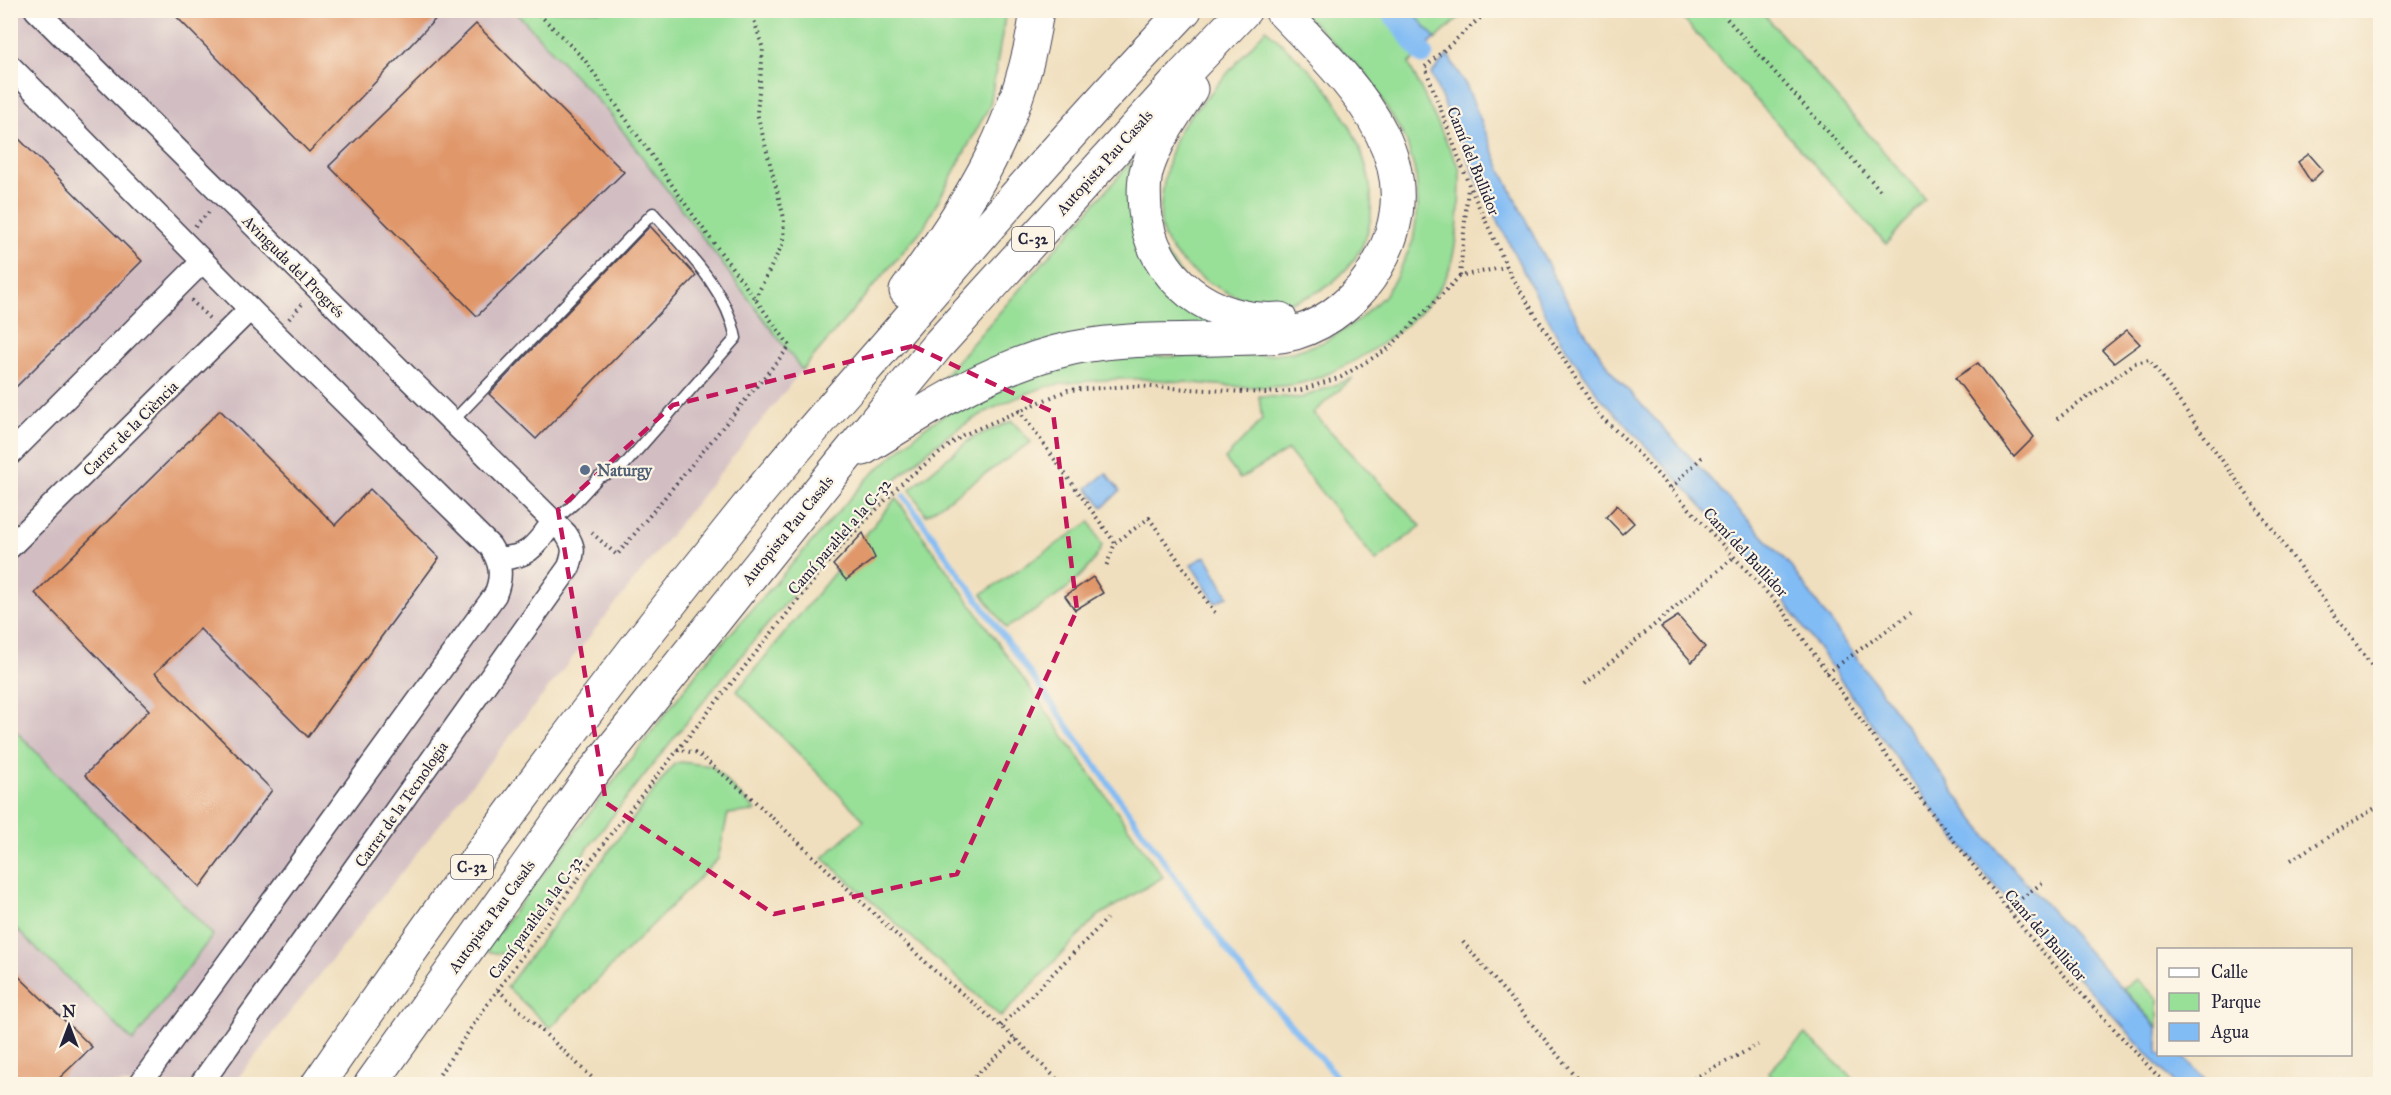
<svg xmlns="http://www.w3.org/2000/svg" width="2391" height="1095" font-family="'IM FELL Great Primer',serif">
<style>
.industrial{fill:#d2bec2}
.green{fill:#98df98;stroke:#5d806a;stroke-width:1.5}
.water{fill:#82bcf4;stroke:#526f98;stroke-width:1.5}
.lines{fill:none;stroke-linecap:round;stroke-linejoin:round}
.stream{stroke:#82bcf4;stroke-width:6}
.canal{stroke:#82bcf4;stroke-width:21}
.building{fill:#e0976a}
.lane-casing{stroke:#413e4f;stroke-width:13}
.street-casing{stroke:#413e4f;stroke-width:25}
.highway-casing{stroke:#413e4f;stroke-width:35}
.path{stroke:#413e4f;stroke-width:4;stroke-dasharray:1.5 4.5;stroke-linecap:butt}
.lane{stroke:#fff;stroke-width:10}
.street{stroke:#fff;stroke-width:22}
.highway{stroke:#fff;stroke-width:33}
.marked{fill:none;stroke:#c2185b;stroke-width:4.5;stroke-dasharray:12 8;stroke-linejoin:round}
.service-dot{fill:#5c6f8a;stroke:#fcf5e5;stroke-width:2}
.labels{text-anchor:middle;stroke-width:4.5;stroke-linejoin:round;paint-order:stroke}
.shield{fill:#fcf5e5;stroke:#63616e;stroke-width:1.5}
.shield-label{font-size:15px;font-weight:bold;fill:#22223b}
.street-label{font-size:16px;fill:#22223b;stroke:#fcf5e5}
.service-label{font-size:16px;font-weight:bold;fill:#4e5e75;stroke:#fcf5e5;text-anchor:start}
</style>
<rect width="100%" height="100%" fill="#fcf5e5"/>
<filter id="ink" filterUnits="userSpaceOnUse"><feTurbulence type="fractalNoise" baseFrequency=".0167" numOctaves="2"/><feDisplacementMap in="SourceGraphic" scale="12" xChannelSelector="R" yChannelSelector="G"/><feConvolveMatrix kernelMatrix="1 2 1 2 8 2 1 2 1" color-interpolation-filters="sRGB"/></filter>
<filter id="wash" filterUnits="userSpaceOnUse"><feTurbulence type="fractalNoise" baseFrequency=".008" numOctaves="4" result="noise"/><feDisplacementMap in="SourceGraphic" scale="24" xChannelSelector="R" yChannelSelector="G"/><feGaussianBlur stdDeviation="1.35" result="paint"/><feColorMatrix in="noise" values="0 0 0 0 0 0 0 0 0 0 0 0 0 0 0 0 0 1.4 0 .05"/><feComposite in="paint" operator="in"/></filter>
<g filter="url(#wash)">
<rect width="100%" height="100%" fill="#f0dfbe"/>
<polygon class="industrial" points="10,11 515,11 610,114 802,370 233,1084 11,1084"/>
<g class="green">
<polygon points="515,11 1006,11 990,105 924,227 802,370 610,114"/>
<path d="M1301,11H1405L1430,43L1409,64L1460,170C1460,198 1458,244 1449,270C1432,320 1335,382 1284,386C1237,390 1189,381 1142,379C1120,378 1063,382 1042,388C1027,393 1012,400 998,406C917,444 863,515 805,581C700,701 602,827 508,955L484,951L702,666L868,478L925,427L979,393L1088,357L1251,356L1293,352L1324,342L1355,323L1384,296L1397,276L1413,241L1418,208L1416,175L1406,140L1367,75Z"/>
<polygon points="1409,11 1466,11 1435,40"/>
<polygon points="1676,11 1761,11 1925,199 1886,244"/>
<path d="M1266,29C1286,48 1307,66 1325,86C1331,93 1335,102 1340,109C1367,153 1387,212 1355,258C1336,285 1312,299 1280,304C1244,310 1171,268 1162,231C1156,208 1169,150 1180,129C1186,118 1198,108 1206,98C1226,75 1246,52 1266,29Z"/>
<polygon points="1132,161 1128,206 1221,325 928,394"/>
<polygon points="1353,378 1313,413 1421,526 1376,561 1288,450 1240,479 1225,459 1262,420 1259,396 1301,398"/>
<polygon points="1012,421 1031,442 926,515 910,489 972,438"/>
<polygon points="896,498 1163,877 1098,916 1001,1017 823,858 864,820 737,691"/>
<path d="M1090,522L1102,546C1086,582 1039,609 1006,628L982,594Z"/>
<polygon points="11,726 213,935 133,1041 11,924"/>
<polygon points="681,762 712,766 756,811 728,814 718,859 550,1028 507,987 674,764"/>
<polygon points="2137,979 2158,999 2158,1027 2123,988"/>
<polygon points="1805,1034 1859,1084 1779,1084 1768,1073"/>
</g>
<g class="water">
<polygon points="1391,11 1412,11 1435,38 1418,55"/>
<polygon points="1448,55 1467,87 1502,172 1557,283 1585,332 1615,376 1788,563 1986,836 2009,864 2158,1028 2158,1054 2182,1055 2209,1084 2175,1084 1981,870 1934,811 1783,599 1746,553 1599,396 1560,340 1541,306 1479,184 1431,74"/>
<polygon points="1106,473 1120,491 1103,507 1087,488"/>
<polygon points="1206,556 1228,596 1215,603 1191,564"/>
</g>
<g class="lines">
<polyline class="stream" points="904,496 1242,971 1327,1065 1342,1084"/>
<polyline class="canal" points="1393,10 1393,14 1423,54"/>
</g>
<g id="blocks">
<g class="building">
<polygon points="170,10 444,10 309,152"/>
<polygon points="476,24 624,172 477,316 329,166"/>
<polygon points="10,130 142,261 10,393"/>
<polygon points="2309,154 2323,170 2311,182 2298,162"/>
<polygon points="650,226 696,276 536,439 489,394"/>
<polygon points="2127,330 2140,344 2114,363 2102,350"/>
<polygon points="1978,363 2034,437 2014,457 1955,378"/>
<polygon points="220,410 335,525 370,489 439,558 308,737 200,629 155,673 272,790 200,887 85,775 149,710 35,593"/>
<polygon points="1617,505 1634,523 1622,534 1606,517"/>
<polygon points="863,533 875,558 846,580 833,565"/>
<polygon points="1093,577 1103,593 1075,610 1065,596"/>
<polygon points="1678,616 1705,647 1692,662 1661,627"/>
<polygon points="10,968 92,1047 53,1084 10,1084"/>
</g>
</g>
</g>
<g filter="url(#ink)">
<use href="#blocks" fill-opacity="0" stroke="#413e4f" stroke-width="1.5"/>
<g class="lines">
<defs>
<path id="lane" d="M452,422L653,213C685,250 726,288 736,338L621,469L599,477L574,504L553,522"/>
<g id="street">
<path d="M36,10L566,534C575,547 574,552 569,567L201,1084"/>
<path d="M10,66L250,309L490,546C501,563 503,576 495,595L140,1084"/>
<polyline points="10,454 203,261"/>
<polyline points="10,547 250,309"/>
<path d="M498,558C528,559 536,545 553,522"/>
</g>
<g id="highway">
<path d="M1191,89C1175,114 1156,140 1147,169C1143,182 1144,197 1145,210C1151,279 1213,324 1280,319"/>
<path d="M906,291C971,202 1022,122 1037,10"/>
<path d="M863,449C925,411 984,371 1056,352C1108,338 1165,340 1218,339C1241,338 1273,339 1295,333C1329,323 1360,297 1377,266C1438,161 1349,81 1281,10"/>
<path d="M318,1084C451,890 592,699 740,516C794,449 851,386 907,321C998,215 1089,111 1185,10"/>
<polyline points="371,1084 596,769 841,463 937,346 1184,74 1245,10"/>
</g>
</defs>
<use href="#lane" class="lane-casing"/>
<use href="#street" class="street-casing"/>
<use href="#highway" class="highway-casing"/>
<g class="path">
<polyline points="535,10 584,59 693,215 790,346 617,555 592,533"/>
<polyline points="751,10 763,49 757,113 784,218 783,243 755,299"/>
<polyline points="1489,10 1425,67 1469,185 1512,278 1599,415 1625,439 1782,609 1886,755 2037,946 2165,1084"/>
<polyline points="1719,10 1880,190"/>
<polyline points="195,226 211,210"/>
<polyline points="1460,276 1468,187"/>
<polyline points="191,300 211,320"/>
<polyline points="289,319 304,302"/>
<polyline points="1019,410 1115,543 1105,569"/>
<polyline points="2057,419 2135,363 2149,360 2380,677"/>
<polyline points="1671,488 1702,457"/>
<polyline points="1115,543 1149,518 1215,613"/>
<polyline points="1827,673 1911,613"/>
<polyline points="1585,684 1734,557"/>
<polyline points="677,749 698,754 748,795 935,971 1009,1033 1062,1084"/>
<polyline points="2291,860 2380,805"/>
<polyline points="2007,909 2042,883"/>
<polyline points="1463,942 1582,1084"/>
<polyline points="498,990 599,1084"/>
<polyline points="1001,1026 1107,919"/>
<polyline points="433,1084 484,1009 612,832 843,544 905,480 963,435 1068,390 1133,386 1265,393 1301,390 1341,377 1389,348 1460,276 1506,267"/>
<polyline points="966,1084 1016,1039"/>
<polyline points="1683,1084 1758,1045"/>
<polyline points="2213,1084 2218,1080"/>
</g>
<use href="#lane" class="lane"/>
<use href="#street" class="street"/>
<use href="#highway" class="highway"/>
</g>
</g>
<path class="marked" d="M913,346L1053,412L1077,610L957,874L774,914L606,803L558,510L673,405Z"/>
<circle class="service-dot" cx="585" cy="470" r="6"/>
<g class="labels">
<g class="shield">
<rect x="1012" y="227" width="42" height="24" rx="4.5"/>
<rect x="451" y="855" width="42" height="24" rx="4.5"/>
</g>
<g class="shield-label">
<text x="1033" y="244">C-32</text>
<text x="472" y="872">C-32</text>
</g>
<g class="street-label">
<text transform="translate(1474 161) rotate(68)" y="6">Camí del Bullidor</text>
<text transform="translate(1104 162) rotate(-48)" y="6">Autopista Pau Casals</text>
<text transform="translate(294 266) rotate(45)" y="6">Avinguda del Progrés</text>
<text transform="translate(130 428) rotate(-45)" y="6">Carrer de la Ciència</text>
<text transform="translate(787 530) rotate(-51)" y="6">Autopista Pau Casals</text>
<text transform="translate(839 536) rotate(-49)" y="6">Camí paral·lel a la C-32</text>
<text transform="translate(1746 552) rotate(47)" y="6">Camí del Bullidor</text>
<text transform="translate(401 804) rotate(-55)" y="6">Carrer de la Tecnologia</text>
<text transform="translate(491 916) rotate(-54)" y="6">Autopista Pau Casals</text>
<text transform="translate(535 917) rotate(-54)" y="6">Camí paral·lel a la C-32</text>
<text transform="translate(2046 935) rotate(49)" y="6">Camí del Bullidor</text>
</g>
<g class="service-label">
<text x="597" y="476">Naturgy</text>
</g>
</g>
<rect width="2391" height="1095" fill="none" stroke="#fcf5e5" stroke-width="36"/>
<rect x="2157" y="948" width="195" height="108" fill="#fcf5e5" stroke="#a5a1a1" stroke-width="1.5"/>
<rect x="2169" y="968" width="30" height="9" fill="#ffffff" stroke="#a5a1a1" stroke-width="1.5"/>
<text x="2211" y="978" font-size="18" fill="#22223b">Calle</text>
<rect x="2169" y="993" width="30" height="18" fill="#98df98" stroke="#a5a1a1" stroke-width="1.5"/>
<text x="2211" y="1008" font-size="18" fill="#22223b">Parque</text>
<rect x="2169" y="1023" width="30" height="18" fill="#82bcf4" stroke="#a5a1a1" stroke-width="1.5"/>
<text x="2211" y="1038" font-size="18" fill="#22223b">Agua</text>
<g transform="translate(69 1026)" stroke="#fcf5e5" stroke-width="4.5" paint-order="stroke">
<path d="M0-4.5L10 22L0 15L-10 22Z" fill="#22223b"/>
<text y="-9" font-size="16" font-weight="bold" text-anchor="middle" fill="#22223b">N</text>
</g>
</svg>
